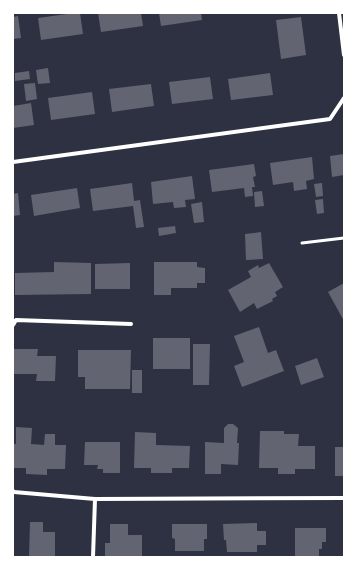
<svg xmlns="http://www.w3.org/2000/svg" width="357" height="570" font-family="Inter,sans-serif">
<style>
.building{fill:#626471}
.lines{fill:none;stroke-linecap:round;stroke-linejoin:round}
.service{stroke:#fff;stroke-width:3}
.minor{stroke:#fff;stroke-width:4}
</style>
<rect width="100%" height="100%" fill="#2d3142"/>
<g class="building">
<polygon points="74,13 80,13 83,34 41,40 38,18"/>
<polygon points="98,13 141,13 143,26 101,32"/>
<polygon points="159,13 201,13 202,20 161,26"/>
<polygon points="18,16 21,38 13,39 13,17"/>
<polygon points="301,17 306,55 281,59 276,20"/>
<polygon points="48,68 50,83 38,84 36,70"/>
<polygon points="29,71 30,79 15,81 15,73"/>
<polygon points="270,73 273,95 231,100 228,79"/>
<polygon points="210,77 213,99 172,104 169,82"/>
<polygon points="35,83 37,99 26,101 24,84"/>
<polygon points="151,84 154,106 112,112 109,89"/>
<polygon points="92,92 95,114 51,120 48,98"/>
<polygon points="31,103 34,125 13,128 13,106"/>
<polygon points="344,154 344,175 332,177 330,156"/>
<polygon points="312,157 314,179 306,181 307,189 294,191 293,182 273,185 270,163"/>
<polygon points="254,164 256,176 253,177 255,187 252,187 253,196 245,197 244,188 212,192 209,170"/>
<polygon points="192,176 195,199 185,200 186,207 174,208 173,202 153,204 151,182"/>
<polygon points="132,183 134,201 140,200 144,227 136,228 133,206 93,211 90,189"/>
<polygon points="322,183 323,196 316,197 314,184"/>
<polygon points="77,188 80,208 34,216 31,195"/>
<polygon points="262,191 264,206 255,207 254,192"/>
<polygon points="18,193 20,215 13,216 13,194"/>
<polygon points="323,199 324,213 317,214 315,200"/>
<polygon points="202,202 204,222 194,223 191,204"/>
<polygon points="175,226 176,233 159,236 158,228"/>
<polygon points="261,232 263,259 246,260 245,234"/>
<polygon points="54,262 91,263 91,294 15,295 15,273 54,272"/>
<polygon points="154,262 197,262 197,267 205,268 205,283 197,283 197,288 171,288 171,295 154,295"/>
<polygon points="130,263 130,289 95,289 95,264"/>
<polygon points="269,263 283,287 275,292 277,296 272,299 273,301 257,309 254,303 240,312 228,290 251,277 248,271 258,265 259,268"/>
<polygon points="344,283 344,321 328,292"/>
<polygon points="259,327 268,353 276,350 284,371 242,387 234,366 244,362 234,336"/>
<rect x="153" y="338" width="37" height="31"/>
<polygon points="193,344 210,344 209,385 193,385"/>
<polygon points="13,349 38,349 37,356 56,356 55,381 36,381 37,374 13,374"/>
<polygon points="78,350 131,350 130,389 85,389 85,377 78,377"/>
<polygon points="317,358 324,377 301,385 295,366"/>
<rect x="132" y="370" width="10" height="23"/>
<polygon points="228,424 233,424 238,428 237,443 239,443 238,465 221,464 221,474 205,474 205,442 224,443 224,428"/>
<polygon points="16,427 32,428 31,444 44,445 45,434 55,434 55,445 66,445 65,469 47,469 47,475 26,474 26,468 13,468 13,444 16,444"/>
<polygon points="260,431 284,431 284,434 299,434 298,446 315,446 315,469 295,469 295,474 278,474 278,468 259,468"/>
<polygon points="135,432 156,433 156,445 190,446 189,468 172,468 172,473 151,473 151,468 134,468"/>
<polygon points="85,442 120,442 120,473 103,473 103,469 97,469 98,465 84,465"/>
<rect x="335" y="447" width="9" height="29"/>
<polygon points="30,522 43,522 43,532 55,532 55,557 29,557"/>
<polygon points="257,523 257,531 266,531 266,545 257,545 257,552 227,552 226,540 224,540 223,524"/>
<polygon points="110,524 128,524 128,535 142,535 142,557 105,557 105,543 110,543"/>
<polygon points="172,524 207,524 207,539 204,539 204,551 175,551 175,539 172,538"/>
<polygon points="295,528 326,528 326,542 322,542 322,549 319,549 319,557 295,557"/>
</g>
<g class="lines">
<polyline class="service" points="302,243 344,238"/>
<g class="minor">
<polyline points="339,13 344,55"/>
<polyline points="13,162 330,119 344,98"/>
<polyline points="13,325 16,320 131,324"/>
<polyline points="13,491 14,492 95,499"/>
<polyline points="93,557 95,499 344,498"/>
</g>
</g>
<rect width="357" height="570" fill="none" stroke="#ffffff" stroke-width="28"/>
</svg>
